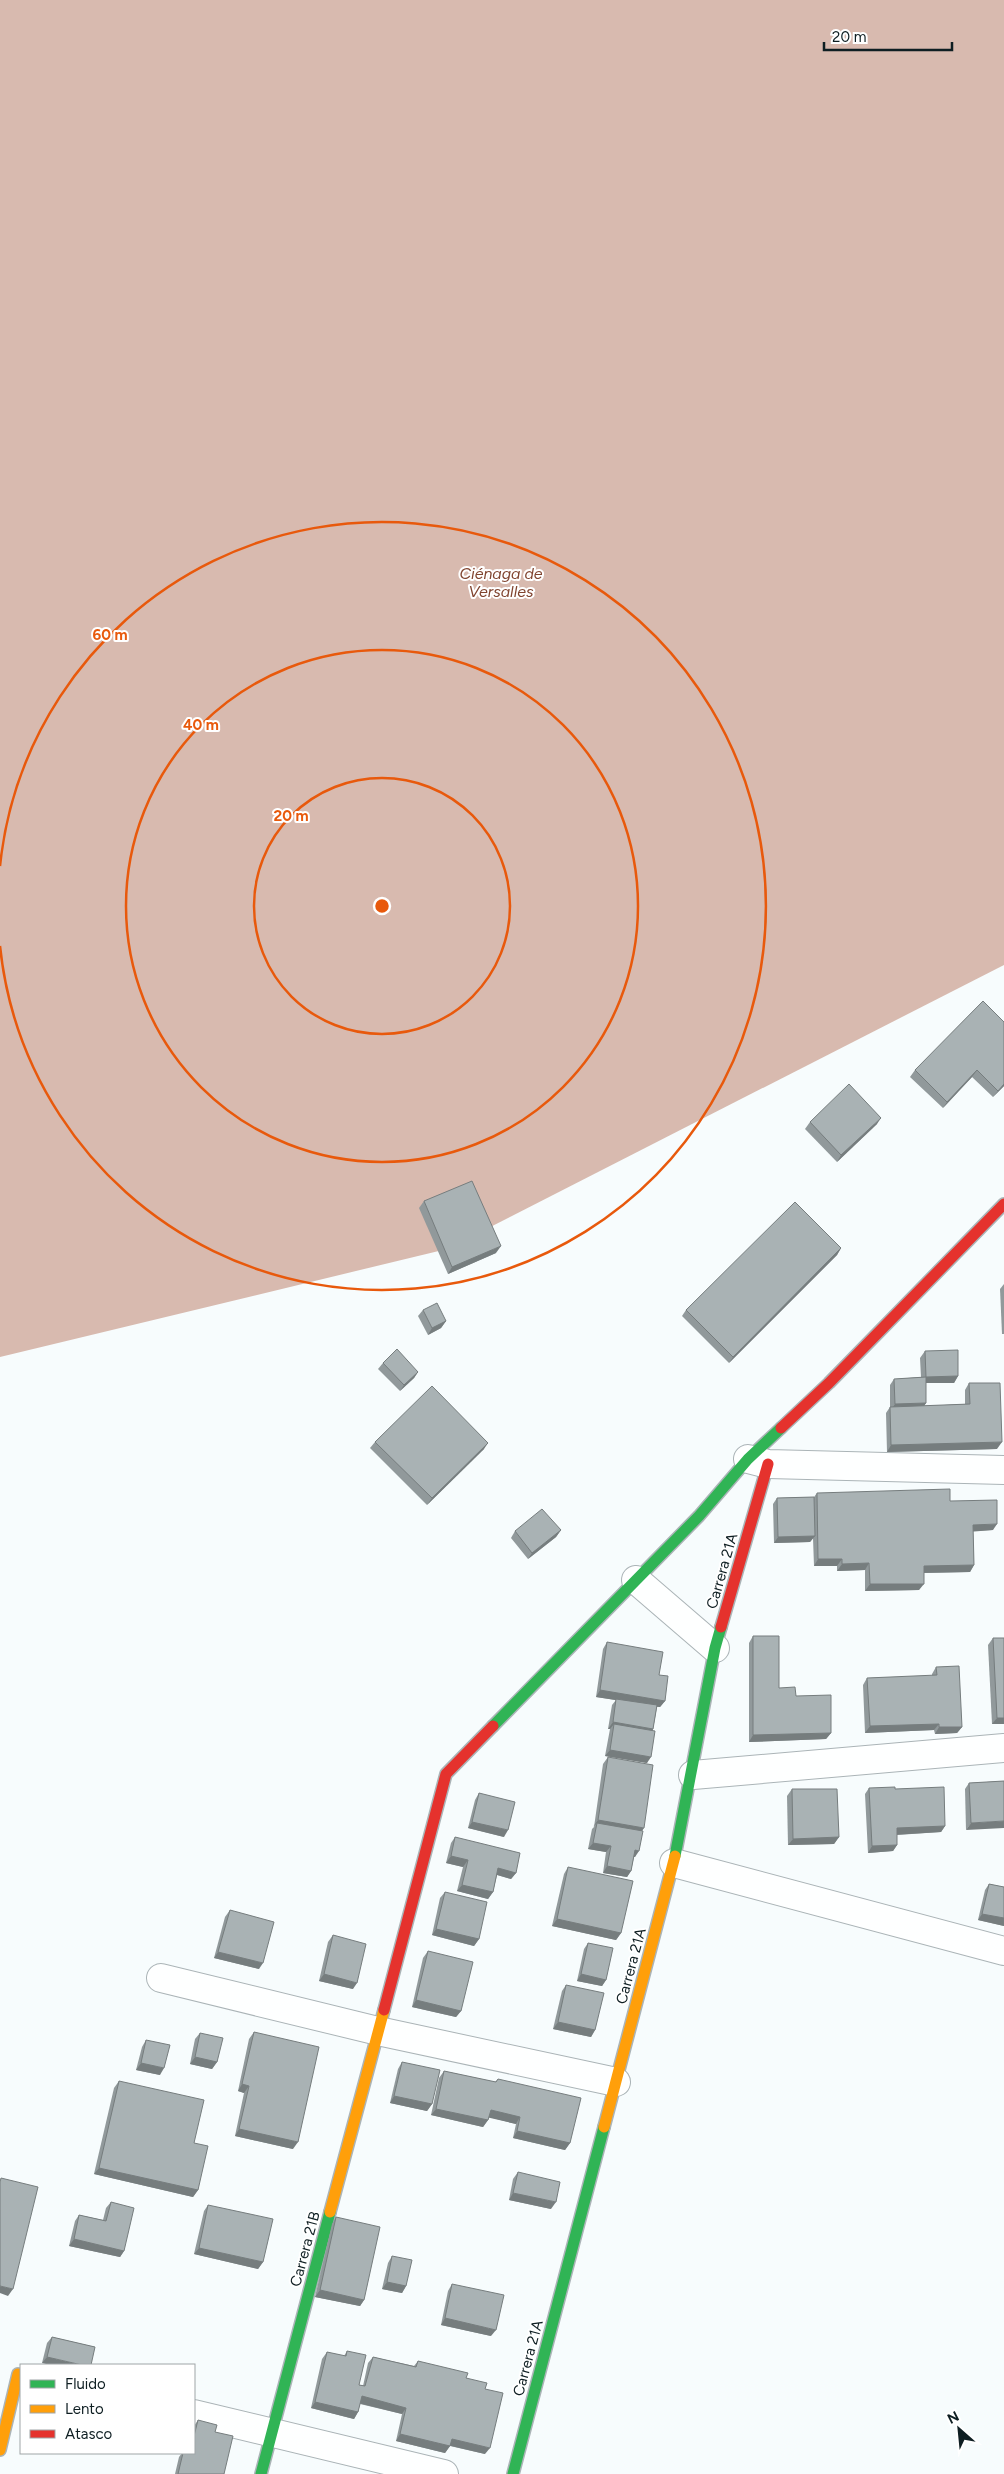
<svg xmlns="http://www.w3.org/2000/svg" width="1004" height="2474" font-family="Figtree,sans-serif">
<style>
.water{fill:#d8baaf}
.lines{fill:none;stroke-linecap:round;stroke-linejoin:round}
.street-casing{stroke:#abb4b7;stroke-width:30}
.fast-casing{stroke:#abb4b7;stroke-width:14}
.slow-casing{stroke:#abb4b7;stroke-width:14}
.jam-casing{stroke:#abb4b7;stroke-width:14}
.street{stroke:#feffff;stroke-width:28}
.fast{stroke:#30b455;stroke-width:11}
.slow{stroke:#ff9f0a;stroke-width:11}
.jam{stroke:#e5322d;stroke-width:11}
.wall{fill:#91999b}
.shaded-wall{fill:#767d7e}
.building{fill:#a9b2b4;stroke:#767d7e}
.ring{fill:none;stroke:#e8590c;stroke-width:2.5}
.labels{text-anchor:middle;stroke-width:4;stroke-linejoin:round;paint-order:stroke}
.street-label{font-size:15px;fill:#0e1e22;stroke:#fff}
.water-label{font-size:16px;font-style:italic;fill:#80442f;stroke:#fff}
.centre{fill:#e8590c;stroke:#fff;stroke-width:2.5}
.ring-label{font-size:15px;text-anchor:middle;font-weight:bold;fill:#e8590c;stroke:#fff;stroke-width:4;stroke-linejoin:round;paint-order:stroke}
</style>
<rect width="100%" height="100%" fill="#f7fcfd"/>
<polygon class="water" points="0,0 1004,0 1004,965 447,1249 0,1357"/>
<g class="lines">
<defs>
<g id="street">
<polyline points="748,1459 768,1464 1004,1470"/>
<polyline points="636,1580 715,1648"/>
<polyline points="693,1775 1004,1748"/>
<polyline points="674,1863 1004,1951"/>
<polyline points="161,1978 378,2031 616,2082"/>
<polyline points="194,2414 444,2474"/>
</g>
<g id="fast">
<polyline points="493,1726 699,1516 748,1459 781,1428"/>
<polyline points="675,1856 715,1648 721,1627"/>
<polyline points="261,2474 330,2212"/>
<polyline points="513,2474 604,2127"/>
</g>
<g id="slow">
<polyline points="604,2127 675,1856"/>
<polyline points="330,2212 384,2010"/>
<polyline points="0,2450 18,2374 21,2375"/>
</g>
<g id="jam">
<polyline points="781,1428 829,1383 1004,1204"/>
<polyline points="721,1627 768,1464"/>
<polyline points="384,2010 446,1774 493,1726"/>
</g>
</defs>
<use href="#street" class="street-casing"/>
<use href="#fast" class="fast-casing"/>
<use href="#slow" class="slow-casing"/>
<use href="#jam" class="jam-casing"/>
<use href="#street" class="street"/>
<use href="#fast" class="fast"/>
<use href="#slow" class="slow"/>
<use href="#jam" class="jam"/>
</g>
<g class="wall">
<polygon points="1004,1022 1004,1086 993,1097 972,1077 943,1108 910,1077 915,1070"/>
<polygon points="810,1122 877,1124 837,1162 805,1129"/>
<polygon points="424,1201 496,1253 448,1274 419,1208"/>
<polygon points="841,1248 837,1255 729,1363 682,1316 686,1310"/>
<polygon points="1004,1284 1004,1334 1002,1334 1000,1289"/>
<polygon points="423,1310 446,1321 441,1328 428,1335 418,1316"/>
<polygon points="925,1351 958,1376 954,1383 926,1383 926,1403 924,1406 965,1404 965,1390 969,1383 997,1449 887,1452 886,1413 890,1407 890,1385 894,1379 921,1377 920,1358"/>
<polygon points="383,1363 418,1372 414,1378 400,1391 378,1369"/>
<polygon points="375,1442 484,1449 427,1505 370,1448"/>
<polygon points="817,1493 950,1501 993,1530 973,1531 974,1565 970,1572 924,1573 919,1590 865,1591 865,1570 837,1571 837,1566 814,1566 813,1538 810,1542 774,1543 773,1504 777,1498 814,1497"/>
<polygon points="561,1530 556,1537 528,1559 511,1538 515,1531"/>
<polygon points="753,1636 779,1688 796,1696 831,1733 826,1739 749,1742 749,1643"/>
<polygon points="993,1638 1004,1638 1004,1724 992,1724 988,1645"/>
<polygon points="607,1642 659,1675 665,1701 660,1707 657,1707 647,1763 605,1756 610,1729 608,1729 612,1705 616,1700 596,1697 603,1649"/>
<polygon points="936,1667 962,1727 957,1733 935,1734 934,1730 865,1733 863,1685 867,1678 932,1676 932,1674"/>
<polygon points="608,1757 642,1830 635,1857 634,1857 631,1871 627,1877 603,1873 606,1852 588,1849 592,1829 594,1827 603,1764"/>
<polygon points="1004,1781 966,1830 965,1789 969,1783"/>
<polygon points="869,1788 895,1789 945,1826 941,1832 897,1835 897,1845 893,1851 868,1853 865,1794"/>
<polygon points="792,1789 839,1837 834,1844 788,1845 787,1796"/>
<polygon points="479,1793 504,1837 468,1828 475,1800"/>
<polygon points="455,1837 516,1873 511,1879 497,1875 493,1892 488,1899 457,1891 463,1867 446,1863 451,1843"/>
<polygon points="568,1867 621,1933 616,1940 552,1926 564,1874"/>
<polygon points="989,1884 1004,1887 1004,1926 978,1920 985,1890"/>
<polygon points="445,1892 479,1939 474,1946 432,1935 440,1898"/>
<polygon points="230,1910 259,1969 214,1958 225,1917"/>
<polygon points="333,1935 353,1989 319,1981 328,1942"/>
<polygon points="588,1943 606,1980 602,1986 577,1981 584,1949"/>
<polygon points="428,1951 461,2011 456,2017 412,2007 423,1958"/>
<polygon points="566,1985 595,2030 591,2037 553,2029 562,1991"/>
<polygon points="254,2032 293,2149 235,2136 244,2093 238,2091 249,2039"/>
<polygon points="200,2033 217,2062 212,2069 190,2064 195,2039"/>
<polygon points="146,2040 160,2075 136,2070 142,2047"/>
<polygon points="402,2062 432,2104 427,2111 390,2103 398,2069"/>
<polygon points="444,2071 495,2082 498,2079 570,2143 565,2150 513,2138 516,2124 489,2117 488,2120 483,2127 431,2115 439,2078"/>
<polygon points="119,2081 194,2143 198,2190 193,2197 94,2174 114,2088"/>
<polygon points="518,2172 551,2209 509,2200 513,2179"/>
<polygon points="111,2202 124,2251 120,2257 69,2246 75,2221 79,2215 103,2220 106,2208"/>
<polygon points="208,2205 263,2262 258,2269 194,2254 204,2211"/>
<polygon points="336,2217 364,2300 360,2306 315,2297 332,2224"/>
<polygon points="392,2256 406,2286 402,2293 382,2289 388,2263"/>
<polygon points="452,2284 491,2336 441,2325 448,2291"/>
<polygon points="52,2337 95,2347 42,2363 47,2343"/>
<polygon points="347,2351 359,2385 363,2386 368,2363 373,2357 414,2366 418,2361 466,2378 485,2389 485,2454 450,2446 445,2453 396,2441 402,2414 360,2404 358,2412 354,2419 311,2408 322,2359 327,2352 344,2356"/>
<polygon points="198,2420 215,2432 224,2474 175,2474 179,2457 182,2453 194,2453 194,2426"/>
</g>
<g class="shaded-wall">
<polygon points="977,1070 972,1077 943,1108 947,1102"/>
<polygon points="1004,1084 1004,1086 993,1097 998,1091"/>
<polygon points="881,1118 877,1124 837,1162 841,1155"/>
<polygon points="501,1246 496,1253 448,1274 452,1267"/>
<polygon points="841,1248 837,1255 729,1363 733,1357"/>
<polygon points="446,1321 441,1328 428,1335 432,1328"/>
<polygon points="418,1372 414,1378 400,1391 404,1385"/>
<polygon points="958,1376 954,1383 921,1383 926,1377"/>
<polygon points="926,1403 922,1409 891,1410 895,1404"/>
<polygon points="1002,1442 997,1449 887,1452 891,1445"/>
<polygon points="488,1443 484,1449 427,1505 432,1498"/>
<polygon points="997,1524 993,1530 968,1532 973,1525"/>
<polygon points="561,1530 556,1537 528,1559 532,1553"/>
<polygon points="815,1536 810,1542 774,1543 778,1537"/>
<polygon points="818,1559 842,1559 837,1566 814,1566"/>
<polygon points="869,1563 865,1570 837,1571 842,1564"/>
<polygon points="974,1565 970,1572 919,1573 924,1566"/>
<polygon points="870,1584 924,1584 919,1590 865,1591"/>
<polygon points="600,1690 665,1701 660,1707 596,1697"/>
<polygon points="997,1718 1004,1718 1004,1724 992,1724"/>
<polygon points="613,1722 653,1729 648,1735 614,1724 610,1729 608,1729"/>
<polygon points="939,1724 934,1730 865,1733 870,1726"/>
<polygon points="939,1727 962,1727 957,1733 935,1734"/>
<polygon points="831,1733 826,1739 749,1742 753,1735"/>
<polygon points="610,1750 651,1757 647,1763 605,1756"/>
<polygon points="598,1820 644,1828 640,1834 597,1823 593,1827"/>
<polygon points="1004,1821 1004,1828 966,1830 971,1823"/>
<polygon points="472,1822 508,1830 504,1837 468,1828"/>
<polygon points="945,1826 941,1832 892,1835 897,1828"/>
<polygon points="839,1837 834,1844 788,1845 793,1839"/>
<polygon points="593,1843 611,1846 606,1852 588,1849"/>
<polygon points="897,1845 893,1851 868,1853 872,1846"/>
<polygon points="635,1850 639,1851 635,1857 630,1856"/>
<polygon points="451,1856 468,1860 463,1867 446,1863"/>
<polygon points="607,1866 631,1871 627,1877 603,1873"/>
<polygon points="498,1868 516,1873 511,1879 494,1874"/>
<polygon points="462,1885 493,1892 488,1899 457,1891"/>
<polygon points="982,1914 1004,1918 1004,1926 978,1920"/>
<polygon points="557,1919 621,1933 616,1940 552,1926"/>
<polygon points="436,1929 479,1939 474,1946 432,1935"/>
<polygon points="218,1952 263,1963 259,1969 214,1958"/>
<polygon points="324,1974 357,1983 353,1989 319,1981"/>
<polygon points="581,1974 606,1980 602,1986 577,1981"/>
<polygon points="416,2000 461,2011 456,2017 412,2007"/>
<polygon points="558,2022 595,2030 591,2037 553,2029"/>
<polygon points="195,2057 217,2062 212,2069 190,2064"/>
<polygon points="141,2063 164,2068 160,2075 136,2070"/>
<polygon points="242,2084 249,2086 244,2093 238,2091"/>
<polygon points="394,2096 432,2104 427,2111 390,2103"/>
<polygon points="436,2109 488,2120 483,2127 431,2115"/>
<polygon points="491,2110 520,2117 516,2124 486,2117"/>
<polygon points="239,2129 298,2142 293,2149 235,2136"/>
<polygon points="517,2131 570,2143 565,2150 513,2138"/>
<polygon points="99,2168 198,2190 193,2197 94,2174"/>
<polygon points="513,2193 556,2202 551,2209 509,2200"/>
<polygon points="74,2239 124,2251 120,2257 69,2246"/>
<polygon points="199,2248 263,2262 258,2269 194,2254"/>
<polygon points="387,2282 406,2286 402,2293 382,2289"/>
<polygon points="0,2286 13,2289 8,2296 0,2293"/>
<polygon points="320,2290 364,2300 360,2306 315,2297"/>
<polygon points="445,2318 496,2330 491,2336 441,2325"/>
<polygon points="47,2357 82,2365 50,2365 42,2363"/>
<polygon points="362,2396 406,2408 402,2414 358,2403"/>
<polygon points="315,2402 358,2412 354,2419 311,2408"/>
<polygon points="400,2434 450,2446 445,2453 396,2441"/>
<polygon points="452,2439 490,2448 485,2454 447,2445"/>
</g>
<g class="building">
<polygon points="983,1001 1004,1022 1004,1084 998,1091 977,1070 947,1102 915,1070"/>
<polygon points="849,1084 881,1118 841,1155 810,1122"/>
<polygon points="472,1181 501,1246 452,1267 424,1201"/>
<polygon points="795,1202 841,1248 733,1357 686,1310"/>
<polygon points="437,1303 446,1321 432,1328 423,1310"/>
<polygon points="397,1349 418,1372 404,1385 383,1363"/>
<polygon points="958,1350 958,1376 926,1377 925,1351"/>
<polygon points="926,1377 926,1403 895,1404 894,1379"/>
<polygon points="969,1383 1000,1383 1002,1442 891,1445 890,1407 970,1404"/>
<polygon points="432,1386 488,1443 432,1498 375,1442"/>
<polygon points="950,1489 950,1501 997,1500 997,1524 973,1525 974,1565 924,1566 924,1584 870,1584 869,1563 842,1564 842,1559 818,1559 817,1493"/>
<polygon points="814,1497 815,1536 778,1537 777,1498"/>
<polygon points="542,1509 561,1530 532,1553 515,1531"/>
<polygon points="753,1636 779,1636 779,1688 795,1687 796,1696 831,1695 831,1733 753,1735"/>
<polygon points="993,1638 1004,1638 1004,1718 997,1718"/>
<polygon points="607,1642 663,1652 659,1675 668,1676 665,1701 600,1690"/>
<polygon points="959,1666 962,1727 939,1727 939,1724 870,1726 867,1678 937,1675 936,1667"/>
<polygon points="616,1699 657,1705 653,1729 613,1722"/>
<polygon points="614,1724 655,1731 651,1757 610,1750"/>
<polygon points="608,1757 653,1765 644,1828 598,1820"/>
<polygon points="1004,1781 1004,1821 971,1823 969,1783"/>
<polygon points="895,1787 895,1789 944,1787 945,1826 897,1828 897,1845 872,1846 869,1788"/>
<polygon points="792,1789 837,1789 839,1837 793,1839"/>
<polygon points="479,1793 515,1802 508,1830 472,1822"/>
<polygon points="597,1823 643,1831 639,1851 635,1850 631,1871 607,1866 611,1846 593,1843"/>
<polygon points="455,1837 520,1853 516,1873 498,1868 493,1892 462,1885 468,1860 451,1856"/>
<polygon points="568,1867 633,1881 621,1933 557,1919"/>
<polygon points="989,1884 1004,1887 1004,1918 982,1914"/>
<polygon points="445,1892 487,1902 479,1939 436,1929"/>
<polygon points="230,1910 274,1922 263,1963 218,1952"/>
<polygon points="333,1935 366,1944 357,1983 324,1974"/>
<polygon points="588,1943 613,1948 606,1980 581,1974"/>
<polygon points="428,1951 473,1962 461,2011 416,2000"/>
<polygon points="566,1985 604,1993 595,2030 558,2022"/>
<polygon points="254,2032 319,2047 298,2142 239,2129 249,2086 242,2084"/>
<polygon points="200,2033 223,2038 217,2062 195,2057"/>
<polygon points="146,2040 170,2045 164,2068 141,2063"/>
<polygon points="402,2062 440,2070 432,2104 394,2096"/>
<polygon points="444,2071 496,2082 498,2079 581,2098 570,2143 517,2131 520,2117 491,2110 488,2120 436,2109"/>
<polygon points="119,2081 204,2100 194,2143 208,2146 198,2190 99,2168"/>
<polygon points="518,2172 560,2182 556,2202 513,2193"/>
<polygon points="1,2178 38,2187 13,2289 0,2286 0,2182"/>
<polygon points="111,2202 134,2208 124,2251 74,2239 79,2215 106,2221"/>
<polygon points="208,2205 273,2219 263,2262 199,2248"/>
<polygon points="336,2217 380,2227 364,2300 320,2290"/>
<polygon points="392,2256 412,2260 406,2286 387,2282"/>
<polygon points="452,2284 504,2295 496,2330 445,2318"/>
<polygon points="52,2337 95,2347 91,2365 82,2365 47,2357"/>
<polygon points="347,2351 366,2355 359,2385 365,2386 373,2357 416,2367 418,2361 468,2373 466,2378 487,2383 485,2389 503,2393 490,2448 452,2439 450,2446 400,2434 406,2408 362,2396 358,2412 315,2402 327,2352 346,2356"/>
<polygon points="198,2420 217,2425 215,2432 233,2436 224,2474 178,2474 183,2453 194,2453 194,2436"/>
</g>
<g class="ring">
<circle cx="382" cy="906" r="128"/>
<circle cx="382" cy="906" r="256"/>
<path d="M0 866A384 384 0 1 1 0 946"/>
</g>
<g class="labels">
<g class="street-label">
<text transform="translate(722 1571) rotate(-74)" y="5">Carrera 21A</text>
<text transform="translate(631 1966) rotate(-75)" y="5">Carrera 21A</text>
<text transform="translate(305 2249) rotate(-75)" y="5">Carrera 21B</text>
<text transform="translate(528 2358) rotate(-75)" y="5">Carrera 21A</text>
</g>
<g class="water-label">
<text x="501" y="579">Ciénaga de<tspan x="501" dy="18">Versalles</tspan></text>
</g>
</g>
<circle cx="382" cy="906" r="8" class="centre"/>
<g class="ring-label">
<text x="110" y="640">60 m</text>
<text x="201" y="730">40 m</text>
<text x="291" y="821">20 m</text>
</g>
<rect x="20" y="2364" width="175" height="90" fill="#ffffff" stroke="#9fa5a7"/>
<rect x="30" y="2380" width="25" height="8" fill="#30b455" stroke="#9fa5a7"/>
<text x="65" y="2389" font-size="15" fill="#0e1e22">Fluido</text>
<rect x="30" y="2405" width="25" height="8" fill="#ff9f0a" stroke="#9fa5a7"/>
<text x="65" y="2414" font-size="15" fill="#0e1e22">Lento</text>
<rect x="30" y="2430" width="25" height="8" fill="#e5322d" stroke="#9fa5a7"/>
<text x="65" y="2439" font-size="15" fill="#0e1e22">Atasco</text>
<g transform="translate(959 2429) rotate(333)" stroke="#ffffff" stroke-width="4" paint-order="stroke">
<path d="M0-4L9 19L0 12L-9 19Z" fill="#0e1e22"/>
<text y="-8" font-size="14" font-weight="bold" text-anchor="middle" fill="#0e1e22">N</text>
</g>
<path d="M824 42v8h128v-8" fill="none" stroke="#0e1e22" stroke-width="2.5"/>
<text x="832" y="42" font-size="15" fill="#0e1e22" stroke="#ffffff" stroke-width="4" paint-order="stroke">20 m</text>
</svg>
